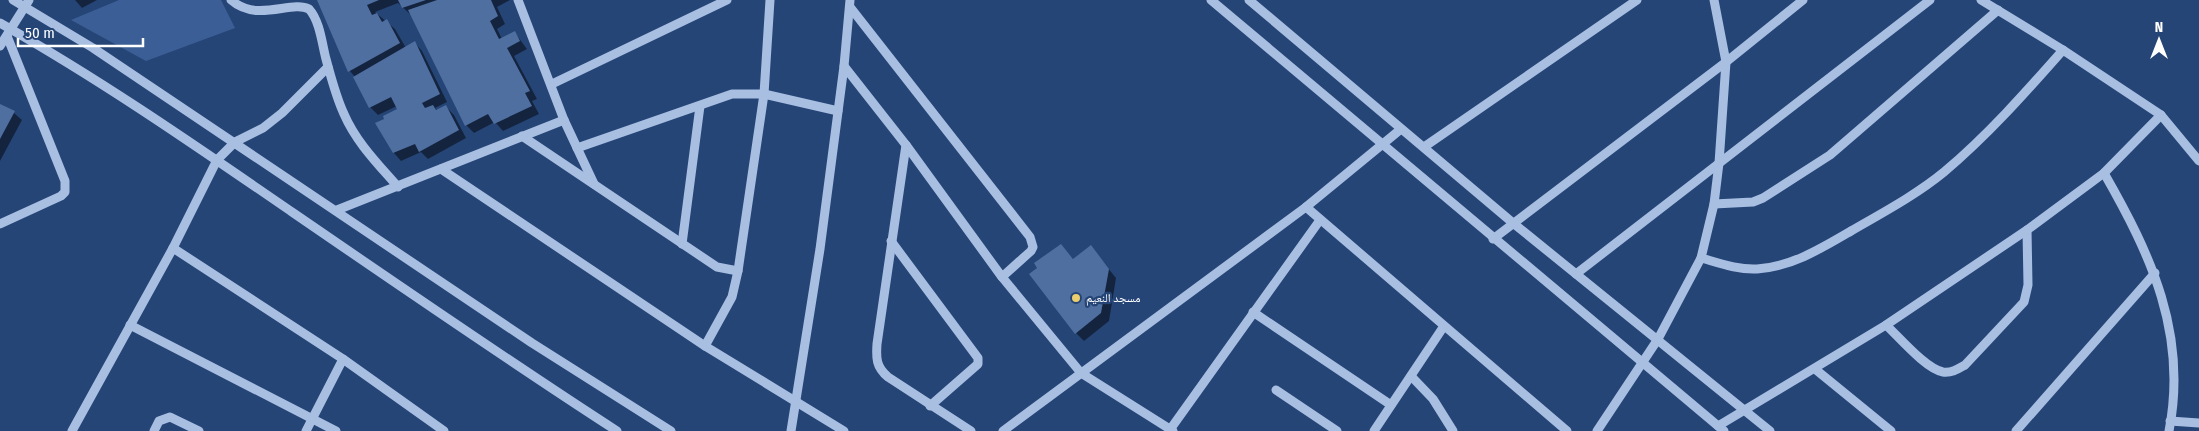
<svg xmlns="http://www.w3.org/2000/svg" width="2199" height="431" font-family="'Fira Sans Condensed','Noto Naskh Arabic',sans-serif">
<style>
.green{fill:#3a5e95}
.shadow{fill:#0007}
.building{fill:#4f6fa1}
.lines{fill:none;stroke-linecap:round;stroke-linejoin:round}
.minor{stroke:#a8bfe2;stroke-width:9}
.poi-dot{fill:#ebce6e;stroke:#264577;stroke-width:2}
.labels{text-anchor:middle;stroke-width:4.5;stroke-linejoin:round;paint-order:stroke}
.poi-label{font-size:12px;fill:#fff;stroke:#264577;text-anchor:start}
</style>
<rect width="100%" height="100%" fill="#264577"/>
<polygon class="green" points="119,0 221,0 235,28 146,61 71,20"/>
<g class="shadow">
<polygon points="75,0 97,0 82,8"/>
<polygon points="319,0 510,0 497,7 505,24 497,29 502,39 515,33 527,49 514,56 537,99 532,101 539,114 503,131 495,122 474,133 466,125 411,15 398,3 375,12 395,29 406,48 415,43 422,51 447,102 435,108 438,111 446,107 454,115 466,138 428,159 421,152 401,161 394,153 398,110 397,106 378,115 370,107 355,77 350,71"/>
<polygon points="0,105 14,113 22,120 0,161"/>
<polygon points="1060,245 1074,260 1091,247 1116,278 1109,321 1084,341 1076,333"/>
</g>
<g class="building">
<polygon points="317,0 379,0 367,5 372,15 377,13 382,22 387,19 400,43 348,72"/>
<polygon points="398,0 426,0 402,8"/>
<polygon points="437,0 491,0 498,16 490,21 499,39 515,31 520,41 507,48 530,91 525,93 532,106 494,124 488,114 465,126 408,10"/>
<polygon points="415,41 440,94 422,103 425,108 433,105 436,110 446,105 459,130 419,152 415,144 393,153 375,123 384,119 383,116 397,109 391,97 369,108 353,77"/>
<polygon points="0,104 15,111 0,139"/>
<polygon points="1061,244 1073,259 1091,245 1109,269 1101,313 1075,334 1029,274 1037,268 1034,263"/>
</g>
<g class="lines">
<g class="minor">
<polyline points="13,0 93,48 532,343 671,431"/>
<path d="M231,0C257,23 291,0 309,9C320,21 322,44 326,59C331,77 336,97 344,114C356,142 378,164 398,187"/>
<polyline points="518,0 564,120 594,184"/>
<polyline points="1211,0 1724,431"/>
<polyline points="1249,0 1513,223 1770,431"/>
<polyline points="1981,0 2063,50 2161,115 2199,161"/>
<polyline points="850,7 1030,237 1033,247 1031,251 1002,277"/>
<path d="M0,23C101,80 196,146 292,212C400,286 507,360 617,431"/>
<polyline points="0,46 29,0"/>
<polyline points="844,66 906,145 1002,277 1081,373 1173,431"/>
<polyline points="552,84 727,0"/>
<polyline points="522,136 717,267 738,271"/>
<path d="M906,145L877,344C876,358 876,367 888,377L971,431"/>
<polyline points="1424,147 1637,0"/>
<polyline points="577,148 732,94 764,94 838,111"/>
<polyline points="441,169 705,346 844,431"/>
<path d="M2104,173C2151,255 2188,334 2169,431"/>
<polyline points="1714,204 1753,202 1763,198 1830,155 1998,10"/>
<polyline points="1306,207 1567,431"/>
<polyline points="337,210 564,120"/>
<polyline points="0,224 61,196 65,192 65,181 7,36"/>
<polyline points="1493,239 1726,62 1803,0"/>
<polyline points="891,241 978,358 978,364 930,406"/>
<polyline points="682,244 700,106"/>
<polyline points="173,248 343,359 444,431"/>
<path d="M1701,258C1719,263 1738,270 1757,269C1791,267 1822,248 1851,231C1882,213 1916,195 1944,172C1987,136 2026,92 2063,50"/>
<polyline points="1576,274 1930,0"/>
<polyline points="1253,312 1391,405"/>
<polyline points="130,325 336,431"/>
<path d="M1886,325C1900,338 1926,369 1943,372C1952,373 1958,369 1965,365L2024,302L2028,285L2027,230"/>
<polyline points="705,346 732,297 738,271 764,94 770,0"/>
<polyline points="1815,369 1891,431"/>
<polyline points="1411,376 1433,399 1453,431"/>
<polyline points="1276,390 1337,431"/>
<polyline points="2170,421 2199,423"/>
<polyline points="1718,426 1886,325 2027,230 2104,173 2161,115"/>
<polyline points="72,431 173,248 217,160 235,142 263,128 282,113 328,67"/>
<polyline points="154,431 159,421 170,417 199,431"/>
<polyline points="306,431 343,359"/>
<polyline points="791,431 820,249 844,66 850,0"/>
<polyline points="1003,431 1306,207 1401,129"/>
<polyline points="1169,431 1320,220"/>
<polyline points="1374,431 1444,326"/>
<polyline points="1597,431 1658,339 1701,258 1714,204 1719,163 1726,62 1714,0"/>
<polyline points="2016,431 2155,273"/>
</g>
</g>
<circle class="poi-dot" cx="1076" cy="298" r="5"/>
<g class="labels">
<g class="poi-label">
<text x="1086" y="302">مسجد النعيم</text>
</g>
</g>
<g transform="translate(2159 40)" stroke="#264577" stroke-width="4" paint-order="stroke">
<path d="M0-4L9 19L0 12L-9 19Z" fill="#ffffff"/>
<text y="-8" font-size="14" font-weight="bold" text-anchor="middle" fill="#ffffff">N</text>
</g>
<path d="M18 38v8h125v-8" fill="none" stroke="#ffffff" stroke-width="2.5"/>
<text x="25" y="38" font-size="15" fill="#ffffff" stroke="#264577" stroke-width="4" paint-order="stroke">50 m</text>
</svg>
